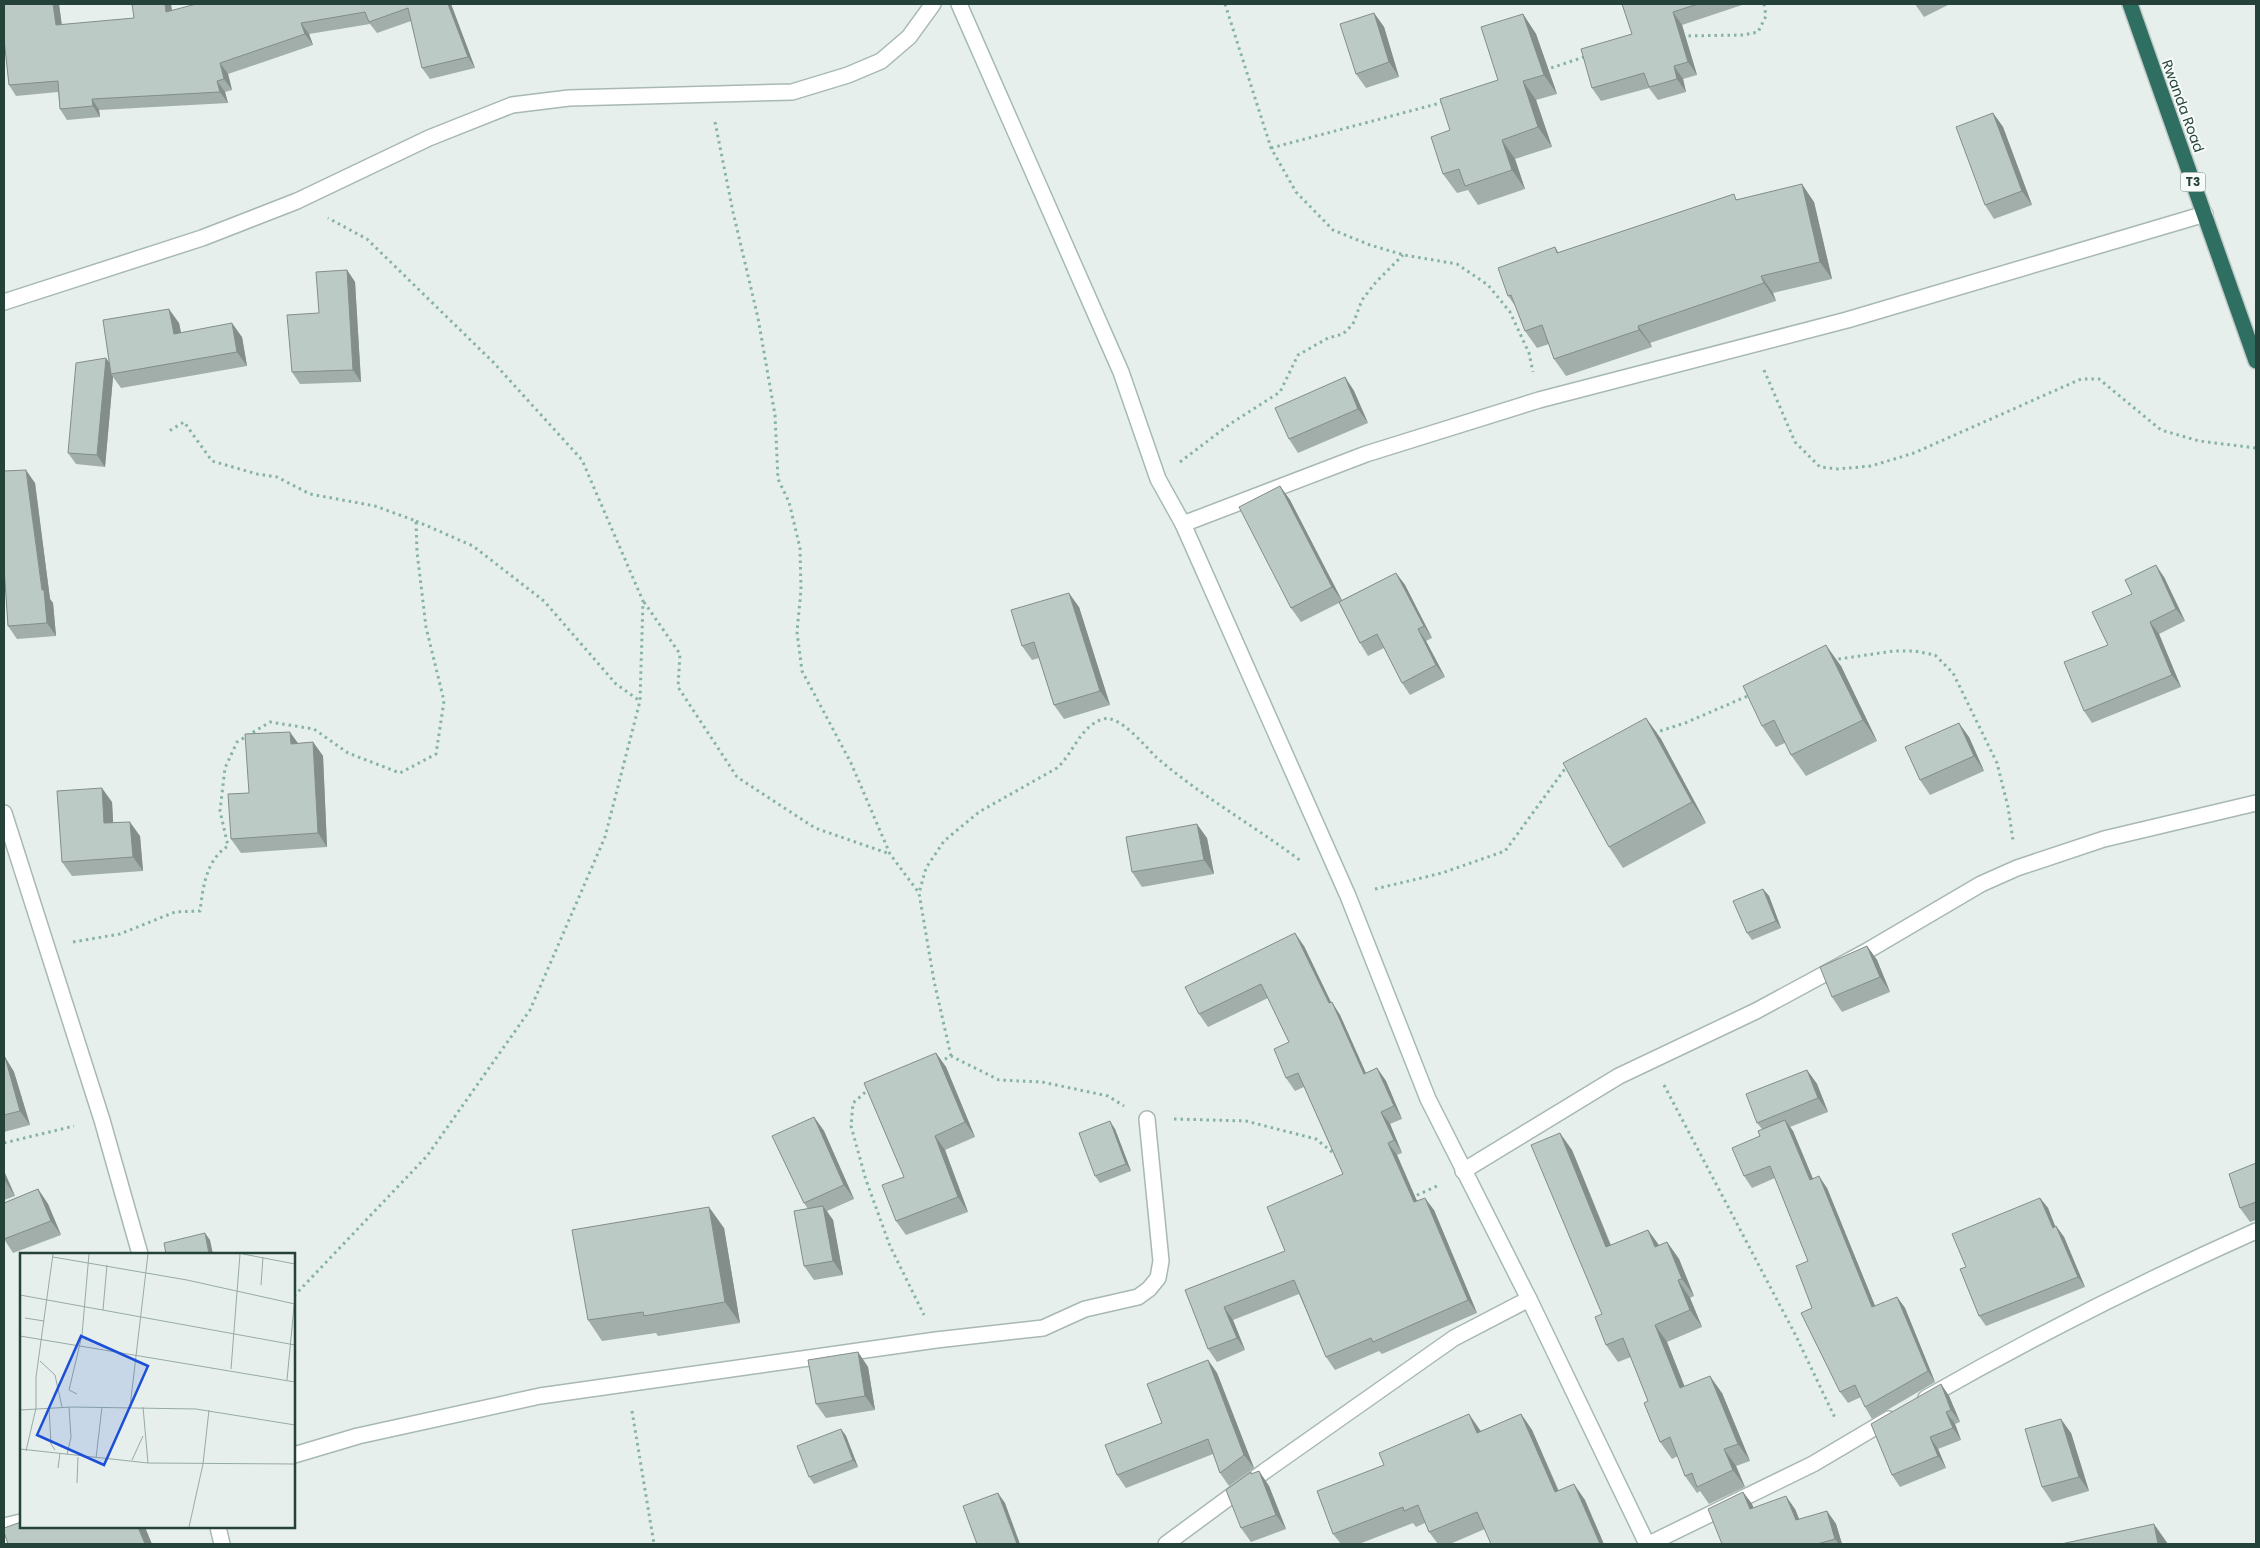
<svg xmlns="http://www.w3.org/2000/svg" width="2260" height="1548" font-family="Poppins,sans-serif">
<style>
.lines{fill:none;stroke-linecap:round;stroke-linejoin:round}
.street-casing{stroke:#a8b8b2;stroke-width:18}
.secondary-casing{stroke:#a4bbb3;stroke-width:18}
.highway-casing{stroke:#c2cac8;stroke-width:18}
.path{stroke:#86b3a5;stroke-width:3;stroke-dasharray:2.5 4;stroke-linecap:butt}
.street{stroke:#fff;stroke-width:15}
.secondary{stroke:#fff;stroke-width:15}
.highway{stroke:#2f6f62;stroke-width:15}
.wall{fill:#a1aea9}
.shaded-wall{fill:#838d89}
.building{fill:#bbcac4;stroke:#838d89}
.labels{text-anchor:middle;stroke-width:4;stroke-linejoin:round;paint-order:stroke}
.shield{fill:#f7fbf9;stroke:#637a73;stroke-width:1}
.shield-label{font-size:12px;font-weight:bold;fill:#24423a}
.street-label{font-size:14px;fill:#24423a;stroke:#f7fbf9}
.inset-road{fill:none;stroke:#98aaa4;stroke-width:1}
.view{fill:#1d4ed8;fill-opacity:0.15;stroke:#1d4ed8;stroke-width:2.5}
.inset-edge{fill:none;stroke:#24423a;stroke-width:2.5}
</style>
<rect width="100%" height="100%" fill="#e6efeb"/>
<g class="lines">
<defs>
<g id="street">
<polyline points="4,302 202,238 297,201 429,138 512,105 569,98 792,92 848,75 881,61 909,37 933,4"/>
<polyline points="1183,524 1366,454 1539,400 1847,320 2205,214"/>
<polyline points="4,813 102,1120 140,1254"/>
<polyline points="1463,1171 1619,1076 1756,1011 1867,951 1981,884 2017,868 2104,839 2256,803"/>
<path d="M1926,1398C2033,1337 2144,1281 2256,1231"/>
<polyline points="294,1455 358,1436 540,1396 936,1340 1043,1328 1085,1309 1138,1297 1149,1289 1158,1278 1161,1261 1147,1119"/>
<polyline points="4,1526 21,1522"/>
<polyline points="218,1527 222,1544"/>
<polyline points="1166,1544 1265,1471 1454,1338 1529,1299"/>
<polyline points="1649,1544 1813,1464 1889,1419"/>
</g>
<polyline id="secondary" points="959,4 1121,372 1158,479 1183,524 1348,896 1428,1099 1529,1299 1647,1544"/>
<polyline id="highway" points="2130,4 2256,361"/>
</defs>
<use href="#street" class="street-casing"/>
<use href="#secondary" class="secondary-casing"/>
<use href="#highway" class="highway-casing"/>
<g class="path">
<polyline points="1225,4 1271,148 1296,192 1333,230 1370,245 1404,255 1457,264 1488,285 1510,312 1529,353 1533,372"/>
<polyline points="1682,36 1743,35 1758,32 1766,16 1764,4"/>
<polyline points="1545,70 1587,56"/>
<polyline points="715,122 733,212 758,318 775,415 778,479 789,502 800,548 801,590 797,632 802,671 851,763 890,854 919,893"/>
<polyline points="1271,148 1444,102"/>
<polyline points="1764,370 1795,442 1820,467 1838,469 1871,466 1914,453 2081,379 2099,379 2161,430 2199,441 2256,448"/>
<polyline points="1180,462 1230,424 1280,392 1298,355 1328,338 1343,334 1353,324 1362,300 1376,282 1403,255"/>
<polyline points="416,521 473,546 544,601 616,684 640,701"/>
<polyline points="644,602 680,654 678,687 737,777 815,828 890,854"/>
<polyline points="1832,660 1894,651 1915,651 1935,655 1953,673 1997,763 2008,807 2013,840"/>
<polyline points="1654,733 1685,723 1750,695"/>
<polyline points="1375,889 1442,873 1505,851 1567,766"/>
<path d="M73,942L120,934L175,912L200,911C203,887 206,860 228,846L220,811L225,768L237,742L270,722L314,729L348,753L400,773L436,754L444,701L426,627L417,552L416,521L375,506L310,494L277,477L257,474L212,461L184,422L169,431"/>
<path d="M951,1056L934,981L919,893L926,868L944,841L979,812L1057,768C1073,754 1080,726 1103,719C1119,714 1145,746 1156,757C1201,796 1253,825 1301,861"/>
<polyline points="939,1062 951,1056 999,1080 1042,1082 1108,1096 1124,1106"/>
<polyline points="1664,1085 1795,1334 1836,1420"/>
<polyline points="870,1088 853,1103 851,1126 866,1180 890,1246 924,1315"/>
<polyline points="1174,1119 1246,1121 1316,1139 1337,1156"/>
<polyline points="4,1143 74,1126"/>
<polyline points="1411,1198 1439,1185"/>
<polyline points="294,1296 427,1156 530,1010 605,837 640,701 643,601 582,460 494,363 367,239 328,218"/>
<polyline points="632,1411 654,1544"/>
</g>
<use href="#street" class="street"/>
<use href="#secondary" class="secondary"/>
<use href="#highway" class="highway"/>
</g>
<g class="wall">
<polygon points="59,4 62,25 134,18 172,10 451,4 475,68 430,79 422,68 411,21 377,33 370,24 309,34 313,45 228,74 232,90 225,92 228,103 99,110 100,117 67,120 60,109 58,92 16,96 9,85"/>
<polygon points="1622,4 1745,4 1682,25 1697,75 1683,79 1686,92 1658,100 1649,88 1601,101 1592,88 1632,34"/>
<polygon points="1915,4 1950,4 1924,17"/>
<polygon points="1374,13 1384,27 1399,77 1366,88 1356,74"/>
<polygon points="1523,14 1536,34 1557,94 1536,100 1552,147 1515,159 1525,189 1478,205 1468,190 1457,193 1443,174 1498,80"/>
<polygon points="1993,113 2003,127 2032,205 1994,219 1985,205"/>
<polygon points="1737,199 1814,202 1832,279 1773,293 1776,301 1650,343 1652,347 1566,376 1554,359 1549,344 1537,348 1525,331 1516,307 1508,296 1555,247 1559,253"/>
<polygon points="347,270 355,282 361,382 300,384 292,372 319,313"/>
<polygon points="179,323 181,332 242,337 247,366 121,388 113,377 105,467 76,464 68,453 109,363"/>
<polygon points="1345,377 1354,391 1368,423 1298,453 1289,439"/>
<polygon points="4,471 35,483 50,599 53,603 56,636 17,639 8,626 5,578 4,578"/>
<polygon points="1280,486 1290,500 1342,600 1396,573 1405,585 1432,638 1426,641 1445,677 1410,695 1402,683 1384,648 1368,656 1360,643 1339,603 1301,622 1291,608"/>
<polygon points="2164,577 2185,621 2159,634 2181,687 2092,723 2084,711 2108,645 2132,594"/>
<polygon points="1079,607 1110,705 1064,719 1054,705 1039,658 1032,660 1022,646"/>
<polygon points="1841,666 1877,741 1806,776 1791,755 1785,743 1776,747 1762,726"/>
<polygon points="1646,718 1661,739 1706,823 1623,868 1609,847"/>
<polygon points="1969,737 1984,771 1930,795 1920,780"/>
<polygon points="313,742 323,756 327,847 241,853 231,839 249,793 299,743"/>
<polygon points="112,802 113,823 140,836 143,871 72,876 62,862"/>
<polygon points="1207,838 1214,874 1142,887 1132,872"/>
<polygon points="1763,889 1769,896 1781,928 1752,940 1747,933"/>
<polygon points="1304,946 1331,1002 1340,1015 1366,1073 1377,1068 1386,1081 1402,1119 1390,1124 1402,1153 1397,1155 1417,1201 1434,1210 1477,1313 1382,1354 1379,1351 1335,1370 1326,1357 1299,1294 1233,1320 1245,1350 1217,1362 1208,1349 1185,1290 1285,1251 1343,1174 1304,1087 1295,1091 1286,1078 1289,1042 1268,998 1208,1027 1199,1014"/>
<polygon points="1867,946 1877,960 1890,992 1842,1012 1832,997"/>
<polygon points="936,1053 946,1067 975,1137 945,1150 968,1212 906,1235 896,1221 904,1177"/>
<polygon points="5,1057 14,1072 30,1125 4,1132 4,1058"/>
<polygon points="1807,1070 1817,1084 1828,1112 1790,1127 1793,1131 1813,1179 1827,1188 1875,1306 1897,1297 1905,1308 1935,1382 1872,1419 1865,1407 1861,1397 1848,1403 1840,1392 1812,1308 1808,1261 1775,1178 1752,1188 1744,1176 1762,1129 1757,1123"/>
<polygon points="814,1117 824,1131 854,1199 827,1211 833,1220 843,1275 814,1280 804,1266 808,1209 804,1203"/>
<polygon points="1115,1129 1131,1171 1100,1183 1095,1176"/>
<polygon points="1572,1150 1611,1245 1648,1230 1659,1245 1667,1242 1679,1259 1694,1296 1690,1298 1702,1327 1667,1342 1684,1386 1722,1393 1750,1461 1736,1466 1745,1487 1709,1504 1700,1491 1697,1493 1685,1476 1678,1456 1672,1459 1660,1442 1648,1401 1631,1357 1618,1362 1606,1345 1602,1314"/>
<polygon points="2256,1163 2256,1220 2250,1222 2240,1208"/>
<polygon points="4,1171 15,1196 4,1200"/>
<polygon points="38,1189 48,1204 61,1235 13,1253 4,1239 4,1203"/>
<polygon points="2040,1198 2048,1208 2055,1227 2056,1226 2064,1237 2085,1287 1986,1326 1979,1316 1966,1267"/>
<polygon points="724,1228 740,1323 658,1336 656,1333 602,1341 588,1320"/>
<polygon points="858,1352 868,1367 875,1410 826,1418 816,1404"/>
<polygon points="1208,1360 1217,1373 1254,1468 1229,1486 1220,1473 1213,1454 1126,1488 1117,1475 1162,1423"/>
<polygon points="1941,1384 1949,1396 1960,1422 1955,1424 1961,1440 1938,1449 1946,1468 1900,1487 1892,1475"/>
<polygon points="1521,1414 1532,1430 1559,1491 1585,1500 1485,1529 1450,1544 1438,1544 1429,1532 1425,1523 1416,1527 1413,1523 1359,1544 1341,1544 1333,1534 1480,1430 1481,1431"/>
<polygon points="841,1429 846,1436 858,1467 814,1484 809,1477"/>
<polygon points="2071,1433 2089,1491 2052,1502 2042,1487"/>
<polygon points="1259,1471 1269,1486 1286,1529 1251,1542 1241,1528 1252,1474"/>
<polygon points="1743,1492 1752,1504 1753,1508 1795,1509 1799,1520 1827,1511 1836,1524 1842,1544 1722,1544"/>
</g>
<g class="shaded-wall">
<polygon points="53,4 59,4 63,36 56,25"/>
<polygon points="165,4 171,4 174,23 166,12"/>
<polygon points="448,4 451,4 475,68 468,57"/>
<polygon points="1673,12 1682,25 1697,75 1688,62"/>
<polygon points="1374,13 1384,27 1399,77 1389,62"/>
<polygon points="1523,14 1536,34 1557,94 1544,75"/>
<polygon points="301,23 309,34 313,45 305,34"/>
<polygon points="220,63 228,74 232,90 224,79"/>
<polygon points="1674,66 1683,79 1686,92 1677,79"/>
<polygon points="217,81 225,92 228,103 220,92"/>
<polygon points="1523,81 1536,100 1552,147 1538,127"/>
<polygon points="92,99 99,110 100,117 93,106"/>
<polygon points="1993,113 2003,127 2032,205 2022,191"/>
<polygon points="1502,140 1515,159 1525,189 1512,170"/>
<polygon points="1802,184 1814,202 1832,279 1820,262"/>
<polygon points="347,270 355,282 361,382 353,370"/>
<polygon points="1761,276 1773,293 1776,301 1764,283"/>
<polygon points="169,309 179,323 184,348 174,334"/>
<polygon points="232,323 242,337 247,366 237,352"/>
<polygon points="1638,326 1650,343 1652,347 1639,330"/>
<polygon points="106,358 114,369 111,374 113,377 105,467 97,455"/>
<polygon points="1345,377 1354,391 1368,423 1358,409"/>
<polygon points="26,470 35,483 50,599 53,603 56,636 47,623"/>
<polygon points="1280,486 1290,500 1342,601 1332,587"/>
<polygon points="2156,565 2164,577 2185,621 2176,609"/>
<polygon points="1396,573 1405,585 1432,638 1424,626"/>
<polygon points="1069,593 1079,607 1110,705 1100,691"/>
<polygon points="2150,622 2159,634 2181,687 2172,675"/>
<polygon points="1418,629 1426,641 1445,677 1436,665"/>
<polygon points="1826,645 1841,666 1877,741 1863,720"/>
<polygon points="1646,718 1661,739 1706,823 1692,802"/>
<polygon points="1959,723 1969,737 1984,771 1974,756"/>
<polygon points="290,732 300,746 291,744"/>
<polygon points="313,742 323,756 327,847 318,833"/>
<polygon points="102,788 112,802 114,838 104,823"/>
<polygon points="130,822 140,836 143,871 133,857"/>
<polygon points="1197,824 1207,838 1214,874 1204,860"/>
<polygon points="1763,889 1769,896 1781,928 1776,921"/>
<polygon points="1295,933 1304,946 1336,1013 1332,1002 1340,1015 1372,1087 1364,1074"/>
<polygon points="1867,946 1877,960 1890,992 1880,977"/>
<polygon points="936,1053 946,1067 975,1137 965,1122"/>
<polygon points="5,1057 14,1072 30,1125 20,1111"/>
<polygon points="1377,1068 1386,1081 1402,1119 1394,1106"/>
<polygon points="1807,1070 1817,1084 1828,1112 1818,1098"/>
<polygon points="1381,1112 1390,1124 1402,1153 1394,1140"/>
<polygon points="814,1117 824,1131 854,1199 844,1185"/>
<polygon points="1785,1120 1793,1131 1818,1191 1810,1180"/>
<polygon points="1110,1121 1115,1129 1131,1171 1126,1164"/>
<polygon points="1560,1133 1572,1150 1618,1264 1606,1247"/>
<polygon points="935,1136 945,1150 968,1212 958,1197"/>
<polygon points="1388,1143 1397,1155 1423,1215 1414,1202"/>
<polygon points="4,1171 15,1196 5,1181 4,1179"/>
<polygon points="1819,1176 1827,1188 1880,1318 1872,1307"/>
<polygon points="38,1189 48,1204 61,1235 51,1221"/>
<polygon points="1425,1198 1434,1210 1477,1313 1468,1300"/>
<polygon points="2040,1198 2048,1208 2060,1238 2053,1228"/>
<polygon points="823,1206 833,1220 843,1275 833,1261"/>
<polygon points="709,1207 724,1228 740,1323 725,1302"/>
<polygon points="2056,1226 2064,1237 2085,1287 2078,1277"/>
<polygon points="1648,1230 1660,1247 1655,1247"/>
<polygon points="205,1233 210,1240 213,1254 209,1254"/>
<polygon points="1667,1242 1679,1259 1694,1296 1682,1279"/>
<polygon points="1678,1280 1690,1298 1702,1327 1690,1310"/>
<polygon points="1897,1297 1905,1308 1935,1382 1928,1371"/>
<polygon points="1224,1307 1233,1320 1245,1350 1237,1338"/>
<polygon points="1655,1325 1667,1342 1692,1405 1680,1388"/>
<polygon points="858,1352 868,1367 875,1410 865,1396"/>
<polygon points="1208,1360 1217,1373 1254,1468 1244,1455"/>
<polygon points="1710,1376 1722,1393 1750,1461 1738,1444"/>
<polygon points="1941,1384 1949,1396 1960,1422 1951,1410"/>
<polygon points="1946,1412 1955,1424 1961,1440 1953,1428"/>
<polygon points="1469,1414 1480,1430 1488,1449 1477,1433"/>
<polygon points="1521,1414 1532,1430 1566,1509 1555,1492"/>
<polygon points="2061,1419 2071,1433 2089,1491 2079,1477"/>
<polygon points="841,1429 846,1436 858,1467 853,1460"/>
<polygon points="1930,1437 1938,1449 1946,1468 1938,1456"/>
<polygon points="1724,1449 1736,1466 1745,1487 1733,1470"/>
<polygon points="1259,1471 1269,1486 1286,1529 1276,1515"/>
<polygon points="1574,1484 1585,1500 1604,1544 1600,1544"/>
<polygon points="1743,1492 1752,1504 1759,1522 1750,1509"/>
<polygon points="998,1493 1005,1503 1020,1544 1017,1544"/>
<polygon points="1786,1496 1795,1509 1805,1533 1796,1520"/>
<polygon points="1827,1511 1836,1524 1842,1544 1839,1544 1835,1539"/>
<polygon points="2154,1524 2168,1544 2158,1544"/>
<polygon points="138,1527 145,1527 152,1544 145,1544"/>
</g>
<g class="building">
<polygon points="4,4 53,4 56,25 134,18 132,4 165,4 166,12 196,4 448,4 468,57 422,68 408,8 369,22 365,12 301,23 305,34 220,63 224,79 217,81 220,92 92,99 93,106 60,109 58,81 9,85 4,39"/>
<polygon points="1622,4 1698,4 1673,12 1688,62 1674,66 1677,79 1649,87 1644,73 1592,88 1581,49 1632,34"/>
<polygon points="1374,13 1389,62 1356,74 1340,24"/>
<polygon points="1523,14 1544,75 1523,81 1538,127 1502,140 1512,170 1465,186 1459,169 1443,174 1431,137 1450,130 1440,99 1498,80 1481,27"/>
<polygon points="1993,113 2022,191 1985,205 1956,127"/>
<polygon points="1802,184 1820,262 1761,276 1764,283 1638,326 1639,330 1554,359 1542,325 1525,331 1511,295 1508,296 1498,268 1555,247 1557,253 1734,194 1736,200"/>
<polygon points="347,270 353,370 292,372 287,315 319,313 316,272"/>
<polygon points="169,309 174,334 232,323 237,352 111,374 103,320"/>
<polygon points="106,358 97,455 68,453 76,363"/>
<polygon points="1345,377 1358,409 1289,439 1275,408"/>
<polygon points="26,470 42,590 44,590 47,623 8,626 4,567 4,471"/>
<polygon points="1280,486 1332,587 1291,608 1239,507"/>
<polygon points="2156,565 2176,609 2150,622 2172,675 2084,711 2064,662 2108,645 2092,612 2132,594 2125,580"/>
<polygon points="1396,573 1424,626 1418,629 1436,665 1402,683 1377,634 1360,643 1339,602"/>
<polygon points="1069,593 1100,691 1054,705 1034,642 1022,646 1011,610"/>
<polygon points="1826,645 1863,720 1791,755 1774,720 1762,726 1743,686"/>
<polygon points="1646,718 1692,802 1609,847 1563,763"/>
<polygon points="1959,723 1974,756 1920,780 1905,747"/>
<polygon points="290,732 291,744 313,742 318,833 231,839 228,794 249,793 245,734"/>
<polygon points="102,788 104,823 130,822 133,857 62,862 57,791"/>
<polygon points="1197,824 1204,860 1132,872 1126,837"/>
<polygon points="1763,889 1776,921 1747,933 1733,901"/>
<polygon points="1295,933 1329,1003 1332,1002 1364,1074 1377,1068 1394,1106 1381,1112 1394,1140 1388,1143 1414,1202 1425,1198 1468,1300 1373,1342 1371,1338 1326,1357 1294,1280 1224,1307 1237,1338 1208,1349 1185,1290 1285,1251 1267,1207 1343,1174 1298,1073 1286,1078 1274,1049 1289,1042 1261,984 1199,1014 1185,987"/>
<polygon points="1867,946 1880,977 1832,997 1820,967"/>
<polygon points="936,1053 965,1122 935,1136 958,1197 896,1221 882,1185 904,1177 864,1083"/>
<polygon points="5,1057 20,1111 4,1115 4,1058"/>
<polygon points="1807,1070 1818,1098 1757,1123 1746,1094"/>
<polygon points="814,1117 844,1185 804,1203 772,1136"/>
<polygon points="1785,1120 1810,1180 1819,1176 1872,1307 1897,1297 1928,1371 1865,1407 1855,1385 1840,1392 1801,1313 1812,1308 1796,1266 1808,1261 1770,1166 1744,1176 1732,1148 1760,1136 1758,1131"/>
<polygon points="1110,1121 1126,1164 1095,1176 1079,1133"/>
<polygon points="1560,1133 1606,1247 1648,1230 1655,1247 1667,1242 1682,1279 1678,1280 1690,1310 1655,1325 1680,1388 1710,1376 1738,1444 1724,1449 1733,1470 1697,1487 1692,1473 1685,1476 1670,1437 1660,1442 1644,1403 1648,1401 1623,1338 1606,1345 1595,1317 1602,1314 1531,1145"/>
<polygon points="2256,1163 2256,1202 2240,1208 2229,1174"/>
<polygon points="38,1189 51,1221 4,1239 4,1203"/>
<polygon points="2040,1198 2053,1228 2056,1226 2078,1277 1979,1316 1960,1269 1966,1267 1952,1234"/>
<polygon points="823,1206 833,1261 804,1266 794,1211"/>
<polygon points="709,1207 725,1302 644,1316 643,1312 588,1320 572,1230"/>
<polygon points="205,1233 209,1254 166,1254 164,1243"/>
<polygon points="858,1352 865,1396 816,1404 808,1360"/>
<polygon points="1208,1360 1244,1455 1220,1473 1208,1439 1117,1475 1105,1445 1162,1423 1147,1384"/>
<polygon points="1941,1384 1951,1410 1946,1412 1953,1428 1930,1437 1938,1456 1892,1475 1871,1424"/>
<polygon points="1469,1414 1477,1433 1521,1414 1555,1492 1574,1484 1600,1544 1491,1544 1477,1512 1429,1532 1418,1505 1404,1511 1403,1507 1333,1534 1317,1491 1384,1465 1379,1453"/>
<polygon points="2061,1419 2079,1477 2042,1487 2025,1429"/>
<polygon points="841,1429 853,1460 809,1477 797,1446"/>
<polygon points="1259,1471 1276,1515 1241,1528 1226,1490 1251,1472 1251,1474"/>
<polygon points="1743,1492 1750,1509 1786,1496 1796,1520 1827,1511 1835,1539 1817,1544 1722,1544 1708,1509"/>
<polygon points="998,1493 1017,1544 977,1544 963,1506"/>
<polygon points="21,1522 21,1527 138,1527 145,1544 8,1544 4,1532 4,1528"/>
<polygon points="2154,1524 2158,1544 2061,1544"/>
</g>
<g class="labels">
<rect class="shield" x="2180.5" y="172.5" width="25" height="19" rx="4"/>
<g class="shield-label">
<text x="2193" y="186">T3</text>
</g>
<g class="street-label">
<text transform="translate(2183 106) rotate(70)" y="5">Rwanda Road</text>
</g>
</g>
<g transform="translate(20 1253)">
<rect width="275" height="275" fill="#e6efeb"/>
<path class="inset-road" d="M223,1L275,11M33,4L167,27L275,51M241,32L243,4M0,42L275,92M83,57L87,12M5,65L24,68M0,83L275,129M20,108L35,122L42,154M211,116L220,1M267,127L275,43M57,141L49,137L62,82L69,1M110,154L128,1M123,154L128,210M29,155L31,191L35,197M0,157L52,154L176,156L275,172M0,196L128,210L275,211M6,198L16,155V124L33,1M47,202L51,184L49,154M76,205L82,154M112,207L123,183M38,215L40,200M57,230L58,204M169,274L183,211L189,157"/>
<path class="view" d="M61,83L128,113L84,212L17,182Z"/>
<rect width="275" height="275" class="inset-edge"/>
</g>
<rect width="2260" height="1548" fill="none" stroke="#24423a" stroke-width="10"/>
</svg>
